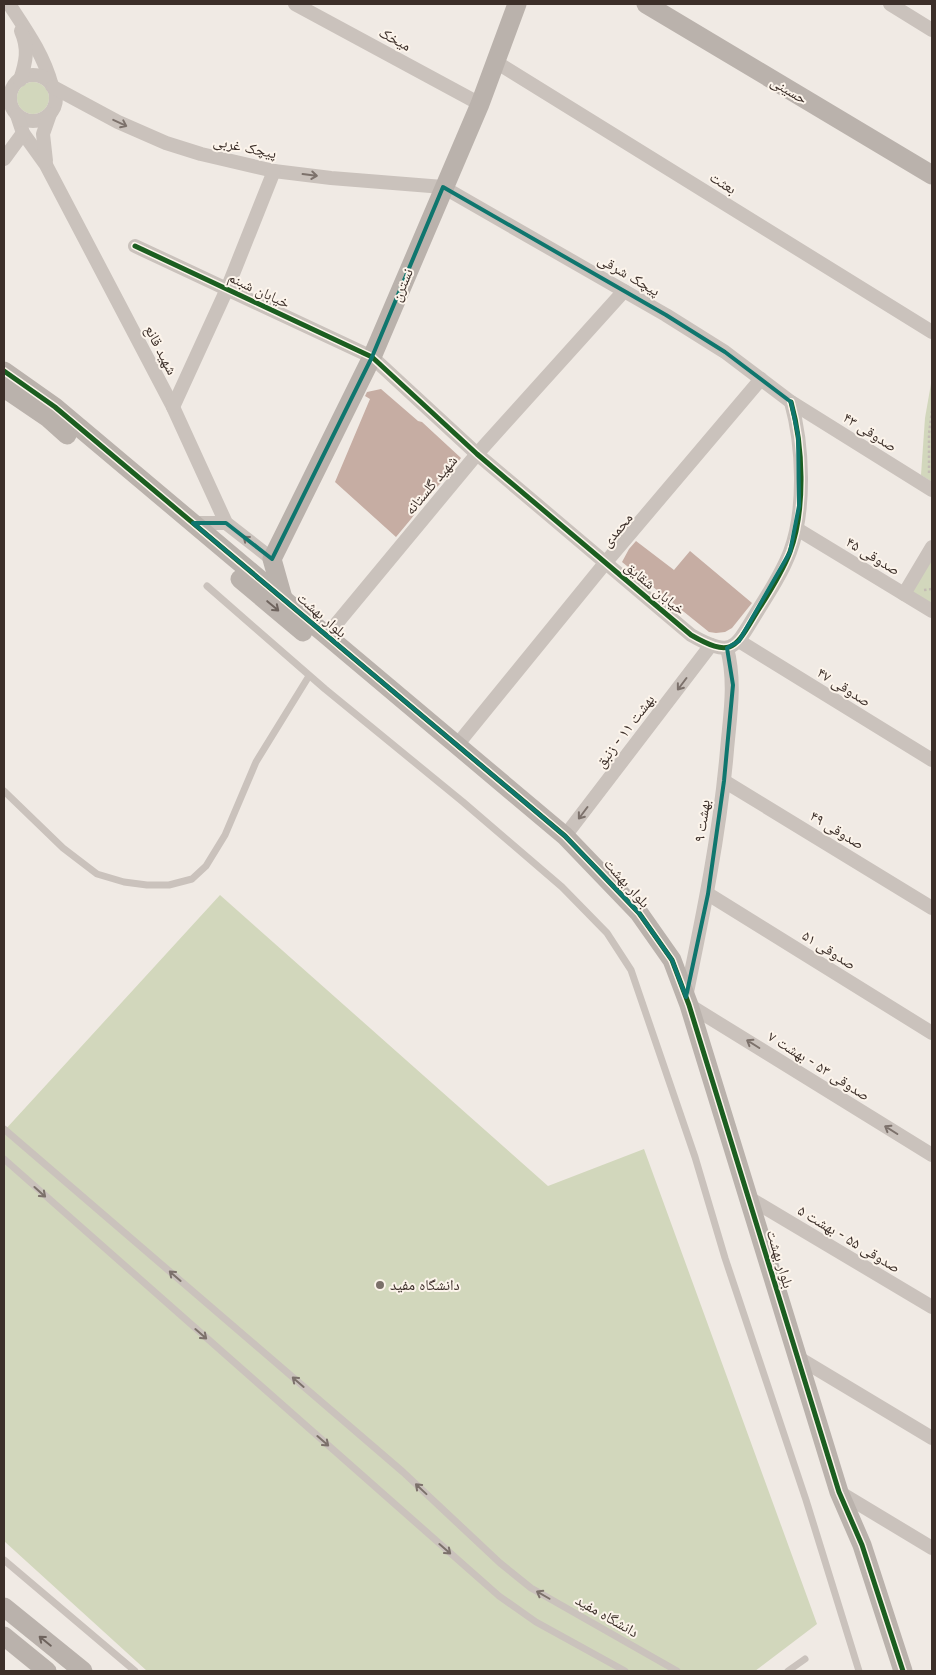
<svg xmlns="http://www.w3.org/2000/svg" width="936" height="1675" font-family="'Fira Sans','Noto Naskh Arabic',sans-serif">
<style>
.green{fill:#d2d7bc}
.building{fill:#c6ada3}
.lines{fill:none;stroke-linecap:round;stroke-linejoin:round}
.path{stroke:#c3bbb4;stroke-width:2.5;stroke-dasharray:2.5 2.5;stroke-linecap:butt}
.lane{stroke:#cac2bc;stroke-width:7}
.street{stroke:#cac2bc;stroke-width:14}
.secondary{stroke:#bab2ac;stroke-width:19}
.cycleway-casing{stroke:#fcf4eb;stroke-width:8}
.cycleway{stroke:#1b5e20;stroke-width:5}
.oneway{stroke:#7c716b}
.oneway2{stroke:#6e635d}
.marked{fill:none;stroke:#0f766e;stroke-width:4;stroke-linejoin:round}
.poi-dot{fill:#7b706a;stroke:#fcf4eb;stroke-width:2}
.labels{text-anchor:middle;stroke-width:4;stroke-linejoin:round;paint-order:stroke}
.street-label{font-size:15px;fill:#3c2f29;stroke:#fcf4eb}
.poi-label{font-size:15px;fill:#3c2f29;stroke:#fcf4eb;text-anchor:start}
</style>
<rect width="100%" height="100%" fill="#f0eae4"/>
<g class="green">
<circle cx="33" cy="98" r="16"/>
<polygon points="932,378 932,482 921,475 925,418"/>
<polygon points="932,552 932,608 907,593"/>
<polygon points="220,895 548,1186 644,1149 817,1624 755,1671 147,1671 4,1541 4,1131"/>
</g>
<g class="building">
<polygon points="381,389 418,421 422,422 461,458 445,479 428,496 411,519 396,537 335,482 370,399 365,396 367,392"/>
<polygon points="636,541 674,570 690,551 752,603 732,628 725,632 716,633 709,632 622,562 629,549"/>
</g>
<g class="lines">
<g class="path">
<polyline points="929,473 929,434 932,410"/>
<polyline points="924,590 932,589"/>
</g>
<g class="lane">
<polyline points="207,586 325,689 463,802 562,887 607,933 631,970 695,1157 725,1258 806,1500 859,1671"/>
<polyline points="4,791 63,848 97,874 124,882 147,885 169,885 192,879 206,866 225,835 256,762 309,676"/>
<polyline points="4,1129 403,1472 500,1563 531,1588 677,1671"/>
<polyline points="4,1159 499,1596 536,1622 625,1671"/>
<polyline points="4,1560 135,1671"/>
<polyline points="788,1671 805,1659"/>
</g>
<g class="street">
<path d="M9,4C26,30 44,55 52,86"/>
<polyline points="295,4 480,104"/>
<polyline points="890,4 932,30"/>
<polyline points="496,62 932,332"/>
<circle cx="33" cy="98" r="23"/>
<path d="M20,80C26,62 29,49 21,31"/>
<polyline points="53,87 118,122 166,143 201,154 274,171 331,178 443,187 666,315 725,352 791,402 932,490"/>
<polyline points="17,115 23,133 46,165 173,407 226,523 272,559"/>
<polyline points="4,159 23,133"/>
<polyline points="46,161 43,134 50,114"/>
<path d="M135,246L372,357L477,454L691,635C733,659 735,648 757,612C769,593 782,573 790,552C806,509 803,445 791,402"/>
<polyline points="173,407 227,289 274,171"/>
<polyline points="193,523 226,523"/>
<polyline points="797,529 932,611"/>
<polyline points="904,594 932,547"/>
<polyline points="327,635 477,454 624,291"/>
<polyline points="739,641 932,760"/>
<polyline points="457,745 606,562 761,379"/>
<polyline points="724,781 932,908"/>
<polyline points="565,836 711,645"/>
<polyline points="708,894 932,1033"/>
<path d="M686,997C703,915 720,833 727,750C730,715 736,683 727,648"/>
<polyline points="689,1005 932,1155"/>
<polyline points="749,1198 932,1307"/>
<polyline points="797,1357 932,1438"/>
<polyline points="839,1492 932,1548"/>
</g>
<g class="secondary">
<polyline points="646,4 932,175"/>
<polyline points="4,371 55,407 565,836 639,913 672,960 689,1005 839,1492 862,1545 903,1671"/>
<polyline points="4,388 48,418 67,435"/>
<polyline points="240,579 303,632"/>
<polyline points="283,598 272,559 372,357 480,104 517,4"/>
<polyline points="4,1607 83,1671"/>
<polyline points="4,1636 47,1671"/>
</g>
<defs>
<g id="cycleway">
<path d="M135,246L372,357L477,454L691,635C733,659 735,648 757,612C769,593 782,573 790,552C806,509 803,445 791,402"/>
<polyline points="4,371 55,407 565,836 639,913 672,960 689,1005 839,1492 862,1545 903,1671"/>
</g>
</defs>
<use href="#cycleway" class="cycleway-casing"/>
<use href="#cycleway" class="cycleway"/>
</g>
<defs><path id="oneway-shaft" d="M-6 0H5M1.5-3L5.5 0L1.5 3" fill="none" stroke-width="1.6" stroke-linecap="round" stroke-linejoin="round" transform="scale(1.25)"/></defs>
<g class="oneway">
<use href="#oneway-shaft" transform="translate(120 123) rotate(25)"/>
<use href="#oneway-shaft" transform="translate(310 175) rotate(7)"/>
<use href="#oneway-shaft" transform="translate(249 541) rotate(-141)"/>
<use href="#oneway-shaft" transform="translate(682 684) rotate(127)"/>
<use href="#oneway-shaft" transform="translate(583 813) rotate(127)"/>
<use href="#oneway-shaft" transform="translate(753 1044) rotate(-148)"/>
<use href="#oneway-shaft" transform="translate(891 1130) rotate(-148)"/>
<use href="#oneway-shaft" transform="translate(40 1192) rotate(42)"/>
<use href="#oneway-shaft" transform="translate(175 1276) rotate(-139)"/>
<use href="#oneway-shaft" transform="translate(201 1334) rotate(41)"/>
<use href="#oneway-shaft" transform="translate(298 1382) rotate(-139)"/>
<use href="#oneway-shaft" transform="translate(323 1441) rotate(41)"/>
<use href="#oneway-shaft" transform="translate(421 1489) rotate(-137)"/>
<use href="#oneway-shaft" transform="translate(445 1549) rotate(41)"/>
<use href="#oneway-shaft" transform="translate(543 1595) rotate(-150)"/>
</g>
<g class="oneway2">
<use href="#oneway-shaft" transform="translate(273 606) rotate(40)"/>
<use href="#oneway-shaft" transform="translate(45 1641) rotate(-141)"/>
</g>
<path class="marked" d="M443,187L666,315L725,352L791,402L798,435L799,506L790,552L739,641L727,648L733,685L724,781L708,894L686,997L672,960L639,913L565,836L193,523H226L272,559L372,357Z"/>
<circle class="poi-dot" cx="380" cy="1285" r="5"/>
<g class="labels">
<g class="street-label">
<text transform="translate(395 39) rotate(28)" y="5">میخک</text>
<text transform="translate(789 90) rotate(31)" y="5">حسینی</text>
<text transform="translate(245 147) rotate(12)" y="5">پیچک غربی</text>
<text transform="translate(723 183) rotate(32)" y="5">بعثت</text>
<text transform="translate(629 275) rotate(30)" y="5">پیچک شرقی</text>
<text transform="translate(402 285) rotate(-67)" y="5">نسترن</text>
<text transform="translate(259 290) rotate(25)" y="5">خیابان شبنم</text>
<text transform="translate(161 350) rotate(63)" y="5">شهید قانع</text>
<text transform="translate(870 432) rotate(32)" y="5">صدوقی ۴۳</text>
<text transform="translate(431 485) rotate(-50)" y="5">شهید گلستانه</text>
<text transform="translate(617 530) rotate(-50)" y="5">محمدی</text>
<text transform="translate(873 556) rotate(31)" y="5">صدوقی ۴۵</text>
<text transform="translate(655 588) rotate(40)" y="5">خیابان شقایق</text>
<text transform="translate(322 615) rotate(41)" y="5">بلوار بهشت</text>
<text transform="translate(844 687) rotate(32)" y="5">صدوقی ۴۷</text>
<text transform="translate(625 731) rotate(-53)" y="5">بهشت ۱۱ - زنبق</text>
<text transform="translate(702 821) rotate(-82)" y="5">بهشت ۹</text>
<text transform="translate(837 830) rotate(31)" y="5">صدوقی ۴۹</text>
<text transform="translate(627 883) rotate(48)" y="5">بلوار بهشت</text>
<text transform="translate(829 950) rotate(32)" y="5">صدوقی ۵۱</text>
<text transform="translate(819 1066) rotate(32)" y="5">صدوقی ۵۳ - بهشت ۷</text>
<text transform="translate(849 1239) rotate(31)" y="5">صدوقی ۵۵ - بهشت ۵</text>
<text transform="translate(780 1259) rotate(73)" y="5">بلوار بهشت</text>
<text transform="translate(607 1616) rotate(30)" y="5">دانشگاه مفید</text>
</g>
<g class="poi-label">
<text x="390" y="1290">دانشگاه مفید</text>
</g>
</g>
<rect width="936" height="1675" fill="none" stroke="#3c2f29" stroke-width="10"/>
</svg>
